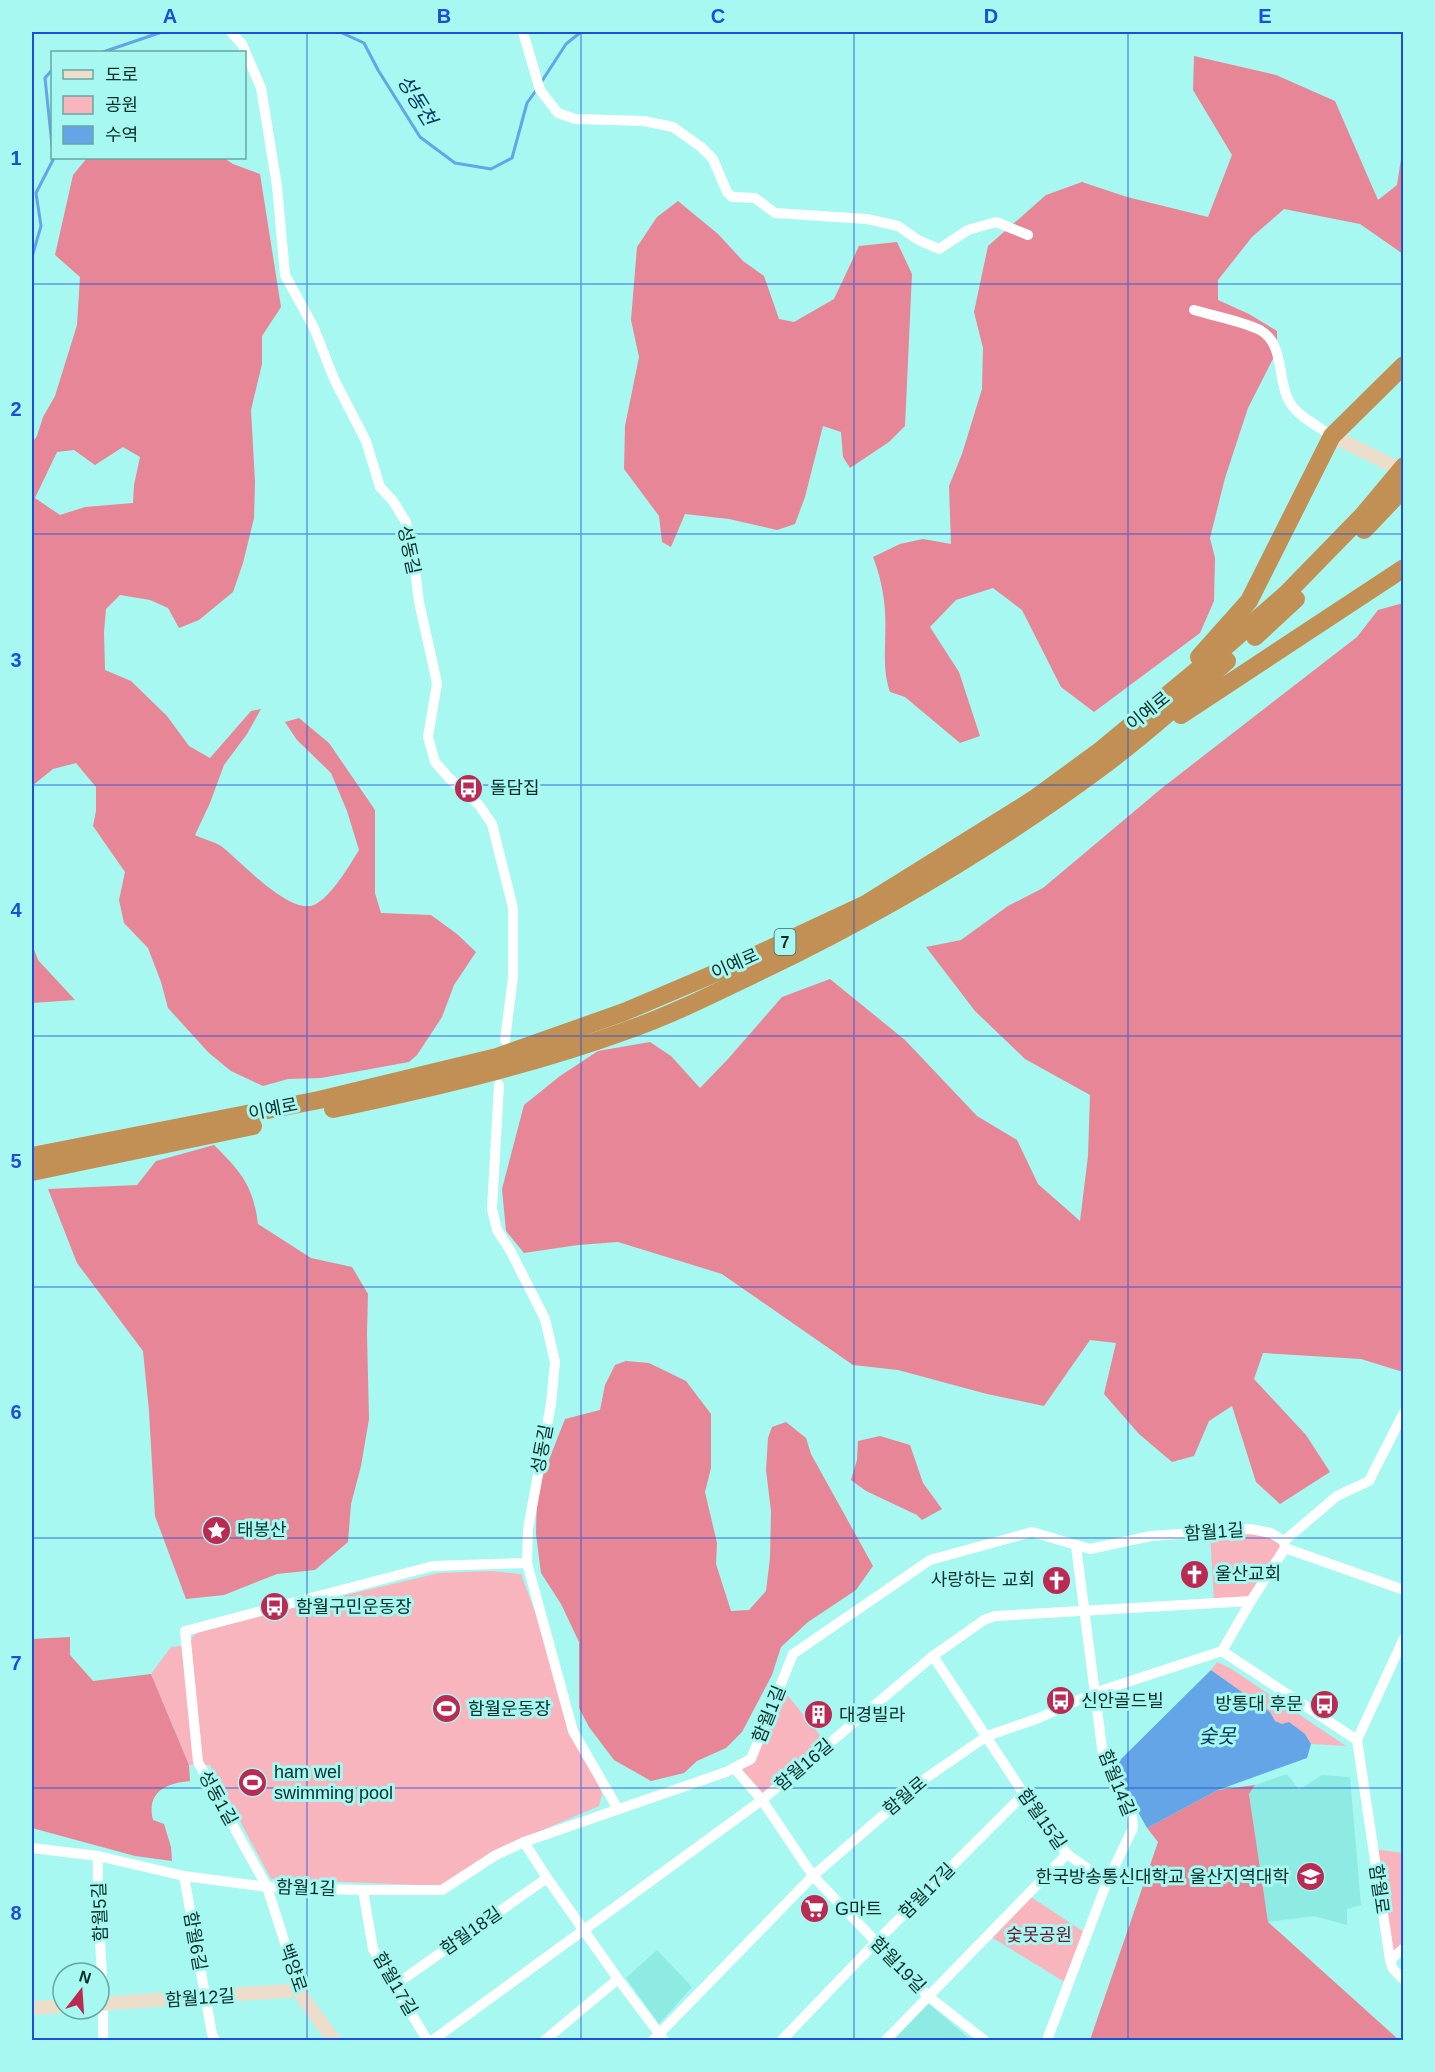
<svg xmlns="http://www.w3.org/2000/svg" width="1435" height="2072" font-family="Arial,'Noto Sans KR',sans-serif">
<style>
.built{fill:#8eebe4}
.green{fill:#f8b5be}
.forest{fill:#e68696;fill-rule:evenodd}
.water{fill:#63a5e6}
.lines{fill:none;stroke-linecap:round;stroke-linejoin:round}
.stream{stroke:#63a5e6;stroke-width:3}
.street{stroke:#fff;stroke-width:10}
.secondary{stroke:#eddecc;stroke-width:14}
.highway{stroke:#c29054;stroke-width:18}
.grid{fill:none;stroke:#1d4ed8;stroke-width:1.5;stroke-opacity:0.55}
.labels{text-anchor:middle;stroke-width:6;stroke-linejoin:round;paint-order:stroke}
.shield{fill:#a6f8f1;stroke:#376a66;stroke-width:1.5}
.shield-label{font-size:16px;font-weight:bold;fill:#082d2a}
.street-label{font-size:18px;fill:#082d2a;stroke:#a6f8f1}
.poi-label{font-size:18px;fill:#082d2a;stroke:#a6f8f1;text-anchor:start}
.park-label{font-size:18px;fill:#6b162d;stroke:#a6f8f1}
.water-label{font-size:20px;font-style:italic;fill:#043761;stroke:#a6f8f1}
.neatline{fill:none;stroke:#1d4ed8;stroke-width:2}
.grid-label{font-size:20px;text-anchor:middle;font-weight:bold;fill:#1d4ed8}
</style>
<rect width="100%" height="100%" fill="#a6f8f1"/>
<g class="built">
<polygon points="1287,1774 1299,1790 1322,1775 1350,1777 1361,1905 1347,1909 1347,1925 1314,1916 1268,1922 1249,1794 1255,1785"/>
<polygon points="657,1950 692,1987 659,2024 626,1978"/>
<polygon points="928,2003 971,2040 894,2040"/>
</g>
<g class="green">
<polygon points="1251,1529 1284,1541 1251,1601 1214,1603 1210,1532"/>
<polygon points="491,1571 521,1574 602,1794 599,1806 491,1852 443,1886 271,1879 210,1765 189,1765 151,1674 171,1647 190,1645 192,1637 200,1630 439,1573"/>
<polygon points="1217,1662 1230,1668 1346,1746 1311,1744 1305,1734 1275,1721 1270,1712 1211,1670"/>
<polygon points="780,1686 828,1745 762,1800 736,1769 751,1759"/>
<polygon points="1374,1849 1403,1853 1403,1948 1390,1960"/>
<polygon points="1028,1895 1087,1934 1068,1984 988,1935"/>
</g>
<g class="forest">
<path d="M1194,56L1276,75L1335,101L1378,200L1397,185L1403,146V254L1360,224L1284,209L1252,237L1218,280V300L1249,314L1277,331V351L1248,408L1225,478L1210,538L1215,558L1214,601L1200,633L1094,712L1061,687L1022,610L993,588L956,600L930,627L959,672L980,736L960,743L905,697L890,692C881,667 887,639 885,612C884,594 880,575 873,557L900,544L923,539L951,544L949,486L962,454L982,389L983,348L974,312L988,246L1046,195L1082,182L1127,197L1208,217L1232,155L1193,90Z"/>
<path d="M87,158H224L233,164L260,174L281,307L262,336V364L251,410L255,482L254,518L243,563L233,592L199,620L179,628L168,608L150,600L120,595L106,609L104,632L105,670L131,681L167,716L189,746L210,758L251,711L261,709L247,734L224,765L210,803L195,835C203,839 213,841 221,846C240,860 291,918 316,904C332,895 350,865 359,850L347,811L331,773L297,740L285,722L299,718L329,743L375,810V893L381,913L431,915L457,934L476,952L454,985L442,1017L417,1055L409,1062L321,1078L288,1079L263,1086L231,1071L209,1053L168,1008L161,982L148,948L124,923L119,900L125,872L93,826L96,811V787L76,763L53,769L32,786V443L37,436L43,417L55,396L77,325L80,277L55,255L73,175ZM123,447L140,457L134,485L133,503L85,507L60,515L35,498L57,452L74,450L95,465Z"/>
<polygon points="678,201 718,234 743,261 764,276 779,319 794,322 834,299 859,246 897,242 912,274 905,426 889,442 850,468 843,457 841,432 823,426 805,497 795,524 777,530 729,519 685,514 671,547 662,542 659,516 624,469 625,426 639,357 631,320 637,247 657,217"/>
<polygon points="1403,603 1403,1372 1361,1359 1263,1353 1254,1379 1306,1435 1330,1472 1280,1504 1256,1482 1232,1406 1209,1421 1194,1456 1172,1462 1139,1434 1104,1394 1116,1343 1090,1340 1044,1406 987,1394 898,1370 853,1365 722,1274 618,1242 578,1245 524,1253 506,1231 502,1189 524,1105 560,1076 598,1051 650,1042 671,1056 700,1088 728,1059 782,997 830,979 905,1040 977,1116 1017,1140 1038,1184 1080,1221 1088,1156 1090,1095 1025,1059 975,1011 926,947 961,940 1008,906 1043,888 1162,788 1357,637 1378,610"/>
<polygon points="32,944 38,960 75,1000 32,1003"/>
<path d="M214,1145C241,1172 253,1185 258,1224L311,1258L352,1267L368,1294L367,1334L369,1419L361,1466L351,1504L348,1542L315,1570L277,1574L224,1595L186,1599L155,1516L149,1411L143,1351L77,1263L48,1189L137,1185L156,1161Z"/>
<polygon points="626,1361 649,1363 686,1381 711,1414 711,1468 705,1492 717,1543 716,1564 731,1611 749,1610 766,1591 770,1558 771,1511 766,1470 768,1438 772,1427 786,1422 806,1438 811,1454 873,1566 856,1590 808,1622 781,1647 772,1675 742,1732 726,1748 697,1761 684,1773 651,1781 614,1760 589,1727 579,1708 579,1642 561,1604 541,1573 536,1534 537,1490 565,1419 600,1410 605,1385 615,1365"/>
<polygon points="880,1436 910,1445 923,1483 942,1509 922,1520 917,1515 866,1491 851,1480 857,1460 858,1441"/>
<path d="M70,1637V1655L93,1681L151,1674L189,1765L190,1781C166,1783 146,1792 153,1820L164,1824L171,1847L172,1861L135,1856L32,1828V1639Z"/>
<polygon points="1255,1785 1249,1794 1268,1922 1399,2040 1090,2040 1158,1842 1147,1828 1218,1790"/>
</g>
<polygon class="water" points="1211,1670 1270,1712 1275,1721 1282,1724 1289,1722 1305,1734 1311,1744 1307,1758 1218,1790 1147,1828 1113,1767"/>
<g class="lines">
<g class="stream">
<polyline points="340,32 364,43 378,70 420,137 455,163 491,169 512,158 527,103 537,89"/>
<polyline points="103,52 162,32"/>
<polyline points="52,70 45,78 52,145"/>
<polyline points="542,81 566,44 581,32"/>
<polyline points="32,257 41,226 36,193 54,158"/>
</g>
<g class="street">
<polyline points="231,32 242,44 261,88 277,186 285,275 314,328 334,379 366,441 380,487 393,501 406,522 413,554 419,602 437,683 428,737 435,762 449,778 479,805 492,824 513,908 513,977 505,1040"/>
<polyline points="523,32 540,90 558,113 575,119 644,121 673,127 701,147 713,159 727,192 732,197 755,198 775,213 867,219 898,226 918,240 939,249 968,230 996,222 1028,235"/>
<path d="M1194,310C1214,316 1242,321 1260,330C1285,344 1277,380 1289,401C1297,416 1318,426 1332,436"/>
<polyline points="499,1085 492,1209 497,1230 510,1250 545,1319 555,1362 551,1404 528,1529 527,1563 573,1731 618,1809"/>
<polyline points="1284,1541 1337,1496 1369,1481 1404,1412"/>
<polyline points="1285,1548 1404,1590"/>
<polyline points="1222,1651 1357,1740 1390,1960 1393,1969 1404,1980"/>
<polyline points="933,1656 1024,1794 1067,1854 1107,1882"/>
<polyline points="1357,1740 1404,1638"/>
<polyline points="734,1768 762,1800 813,1876 928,1996 984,2040"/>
<polyline points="524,1842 547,1878 618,1979 664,2040"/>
<polyline points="32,1848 98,1856 184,1876 267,1887 363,1890 442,1890 496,1855 524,1842 726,1772 751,1759 793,1654 930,1560 1032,1532 1090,1549 1151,1536 1251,1529 1271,1533 1284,1541 1285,1548"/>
<path d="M98,1856C96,1918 105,1979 103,2040"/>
<polyline points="184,1876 212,2034 215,2040"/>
<polyline points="363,1890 373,1949 427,2040"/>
<polyline points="1390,1960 1404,1948"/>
<polyline points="395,1985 547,1878"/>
<polyline points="300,1990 267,1887 198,1762 185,1631 433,1566 527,1563"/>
<polyline points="433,2040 762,1800 933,1656 984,1620 995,1616 1251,1601"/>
<polyline points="545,2040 618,1979"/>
<polyline points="653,2040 813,1876 926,1778 987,1736 1039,1718 1094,1693 1222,1651 1251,1601 1285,1548"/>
<polyline points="782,2040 876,1942 1024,1794"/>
<polyline points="886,2040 1067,1854"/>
<polyline points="1047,2040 1107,1882 1133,1828 1132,1817 1103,1756 1076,1546"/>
</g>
<g class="secondary">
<polyline points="1332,436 1404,471"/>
<polyline points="99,2004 300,1990 303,1998 334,2040"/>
<polyline points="32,2008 63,2006"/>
</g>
<g class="highway">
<polyline points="1364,530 1404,488"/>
<polyline points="1255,637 1296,599"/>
<polyline points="1199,657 1249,601 1332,436 1404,365"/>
<polyline points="1181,715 1404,568"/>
<path d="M333,1109C432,1088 532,1065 628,1030C674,1014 719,991 763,970C883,912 1000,843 1107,763C1149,731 1188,696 1227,661"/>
<polyline points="32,1156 319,1100 497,1057 624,1012 737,964 866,904 1034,799 1101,750 1224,648 1287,593 1363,515 1404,466"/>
<polyline points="32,1172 253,1126"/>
</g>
</g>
<path class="grid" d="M307,32V2040M581,32V2040M854,32V2040M1128,32V2040M32,284H1404M32,534H1404M32,785H1404M32,1036H1404M32,1287H1404M32,1538H1404M32,1788H1404"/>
<defs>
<symbol id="bus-disc" viewBox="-11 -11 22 22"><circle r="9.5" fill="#ba2a53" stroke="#a6f8f1"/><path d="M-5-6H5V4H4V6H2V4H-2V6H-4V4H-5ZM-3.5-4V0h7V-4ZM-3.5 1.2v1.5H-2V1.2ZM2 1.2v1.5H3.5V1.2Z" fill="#fff"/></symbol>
<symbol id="sight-disc" viewBox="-11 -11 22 22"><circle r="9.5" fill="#ba2a53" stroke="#a6f8f1"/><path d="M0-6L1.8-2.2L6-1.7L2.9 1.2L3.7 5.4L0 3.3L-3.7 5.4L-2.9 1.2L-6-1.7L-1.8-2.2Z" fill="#fff"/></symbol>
<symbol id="church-disc" viewBox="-11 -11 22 22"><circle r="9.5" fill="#ba2a53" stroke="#a6f8f1"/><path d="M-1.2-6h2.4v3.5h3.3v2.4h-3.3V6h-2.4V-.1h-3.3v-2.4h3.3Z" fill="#fff"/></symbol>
<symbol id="stadium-disc" viewBox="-11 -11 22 22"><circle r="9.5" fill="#ba2a53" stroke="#a6f8f1"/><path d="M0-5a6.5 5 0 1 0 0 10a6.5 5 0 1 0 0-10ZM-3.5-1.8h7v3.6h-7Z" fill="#fff"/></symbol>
<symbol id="building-disc" viewBox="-11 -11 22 22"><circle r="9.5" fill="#ba2a53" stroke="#a6f8f1"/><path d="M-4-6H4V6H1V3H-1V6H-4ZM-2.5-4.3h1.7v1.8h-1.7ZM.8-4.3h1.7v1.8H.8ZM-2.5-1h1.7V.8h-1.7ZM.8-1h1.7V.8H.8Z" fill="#fff"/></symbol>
<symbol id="university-disc" viewBox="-11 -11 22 22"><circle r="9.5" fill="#ba2a53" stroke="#a6f8f1"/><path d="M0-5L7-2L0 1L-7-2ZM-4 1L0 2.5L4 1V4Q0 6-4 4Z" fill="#fff"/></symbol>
<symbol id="supermarket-disc" viewBox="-11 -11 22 22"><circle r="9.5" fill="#ba2a53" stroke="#a6f8f1"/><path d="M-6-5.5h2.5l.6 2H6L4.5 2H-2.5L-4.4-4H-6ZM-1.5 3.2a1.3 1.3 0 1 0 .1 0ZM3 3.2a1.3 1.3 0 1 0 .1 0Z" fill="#fff"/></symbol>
</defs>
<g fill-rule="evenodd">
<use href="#bus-disc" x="452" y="772" width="33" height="33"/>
<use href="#sight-disc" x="200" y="1514" width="33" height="33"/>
<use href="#church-disc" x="1178" y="1558" width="33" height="33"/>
<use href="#church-disc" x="1040" y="1564" width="33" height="33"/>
<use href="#bus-disc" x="258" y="1590" width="33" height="33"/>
<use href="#bus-disc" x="1044" y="1684" width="33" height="33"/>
<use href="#bus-disc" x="1308" y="1688" width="33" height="33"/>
<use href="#stadium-disc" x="430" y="1692" width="33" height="33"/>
<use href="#building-disc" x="802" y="1698" width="33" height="33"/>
<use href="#stadium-disc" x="236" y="1766" width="33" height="33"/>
<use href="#university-disc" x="1294" y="1860" width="33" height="33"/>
<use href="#supermarket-disc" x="798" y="1892" width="33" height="33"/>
</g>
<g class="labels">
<rect class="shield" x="774.5" y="929" width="21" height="26" rx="4.5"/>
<g class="shield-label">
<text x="785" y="948">7</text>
</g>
<g class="street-label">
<text transform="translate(409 550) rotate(78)" y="6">성동길</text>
<text transform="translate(1148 711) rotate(-39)" y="6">이예로</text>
<text transform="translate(735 964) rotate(-24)" y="6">이예로</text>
<text transform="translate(273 1109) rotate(-11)" y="6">이예로</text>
<text transform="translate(542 1449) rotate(-79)" y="6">성동길</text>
<text transform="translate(1214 1532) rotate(-4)" y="6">함월1길</text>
<text transform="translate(769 1714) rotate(-68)" y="6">함월1길</text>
<text transform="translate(804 1765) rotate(-40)" y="6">함월16길</text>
<text transform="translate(1117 1783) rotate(68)" y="6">함월14길</text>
<text transform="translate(905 1796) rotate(-40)" y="6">함월로</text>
<text transform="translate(218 1798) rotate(61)" y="6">성동1길</text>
<text transform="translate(1042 1819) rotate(55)" y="6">함월15길</text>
<text transform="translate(306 1888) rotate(2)" y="6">함월1길</text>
<text transform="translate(1379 1889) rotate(82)" y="6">함월로</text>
<text transform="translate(927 1891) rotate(-45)" y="6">함월17길</text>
<text transform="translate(100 1912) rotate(-92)" y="6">함월5길</text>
<text transform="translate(471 1931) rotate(-35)" y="6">함월18길</text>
<text transform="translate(195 1941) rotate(80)" y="6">함월6길</text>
<text transform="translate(898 1965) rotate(46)" y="6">함월19길</text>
<text transform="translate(293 1968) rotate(71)" y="6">백양로</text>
<text transform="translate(395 1984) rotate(60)" y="6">함월17길</text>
<text transform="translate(200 1998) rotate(-4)" y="6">함월12길</text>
</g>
<g class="poi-label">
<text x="490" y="794">돌담집</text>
<text x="237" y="1536">태봉산</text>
<text x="1215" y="1580">울산교회</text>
<text x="1035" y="1586" text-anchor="end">사랑하는 교회</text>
<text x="296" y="1613">함월구민운동장</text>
<text x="1081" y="1707">신안골드빌</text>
<text x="1303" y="1710" text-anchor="end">방통대 후문</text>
<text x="468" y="1715">함월운동장</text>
<text x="839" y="1721">대경빌라</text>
<text x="274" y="1778">ham wel<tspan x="274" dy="21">swimming pool</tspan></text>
<text x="1289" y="1883" text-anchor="end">한국방송통신대학교 울산지역대학</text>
<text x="835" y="1915">G마트</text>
</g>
<g class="park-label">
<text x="1039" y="1941">숯못공원</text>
</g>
<g class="water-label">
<text transform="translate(417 100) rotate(58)" y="7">성동천</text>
<text x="1217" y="1743">숯못</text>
</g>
</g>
<rect width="1435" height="2072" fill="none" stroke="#a6f8f1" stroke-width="66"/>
<rect x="51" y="51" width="195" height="108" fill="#a6f8f1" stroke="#67a7a1" stroke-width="1.5"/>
<rect x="63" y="70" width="30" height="9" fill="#eddecc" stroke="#67a7a1" stroke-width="1.5"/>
<text x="105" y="81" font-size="18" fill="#082d2a">도로</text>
<rect x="63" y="96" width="30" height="18" fill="#f8b5be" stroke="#67a7a1" stroke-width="1.5"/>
<text x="105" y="111" font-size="18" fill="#082d2a">공원</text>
<rect x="63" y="126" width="30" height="18" fill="#63a5e6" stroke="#67a7a1" stroke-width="1.5"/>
<text x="105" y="141" font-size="18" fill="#082d2a">수역</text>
<g transform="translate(81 1991) rotate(17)"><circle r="28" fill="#a6f8f1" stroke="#67a7a1" stroke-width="1.5"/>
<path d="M0-4.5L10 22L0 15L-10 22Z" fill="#ba2a53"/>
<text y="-9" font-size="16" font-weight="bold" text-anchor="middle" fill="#082d2a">N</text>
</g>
<rect x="33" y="33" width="1369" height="2006" class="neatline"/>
<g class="grid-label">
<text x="170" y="23">A</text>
<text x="444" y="23">B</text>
<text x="718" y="23">C</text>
<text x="991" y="23">D</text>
<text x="1265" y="23">E</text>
<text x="16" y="165">1</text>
<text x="16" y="416">2</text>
<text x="16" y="667">3</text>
<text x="16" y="917">4</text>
<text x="16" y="1168">5</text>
<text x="16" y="1419">6</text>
<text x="16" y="1670">7</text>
<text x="16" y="1920">8</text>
</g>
</svg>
